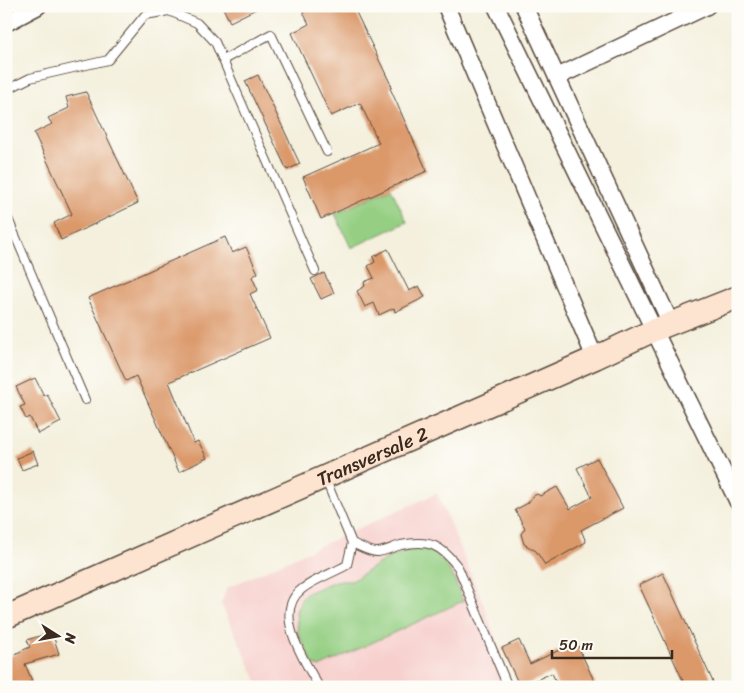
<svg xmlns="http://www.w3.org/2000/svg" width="744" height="693" font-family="Sriracha,sans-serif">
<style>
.built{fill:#f7d0cd}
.green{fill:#95cf83;stroke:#687c50}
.building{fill:#db996b}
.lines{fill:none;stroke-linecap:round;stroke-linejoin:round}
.service-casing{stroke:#57483b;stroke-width:10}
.minor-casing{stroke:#57483b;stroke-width:19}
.secondary-casing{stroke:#57483b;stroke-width:25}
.service{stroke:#fff;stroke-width:8}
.minor{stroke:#fff;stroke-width:16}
.secondary{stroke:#fde4d1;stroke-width:22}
.labels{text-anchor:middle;stroke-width:4.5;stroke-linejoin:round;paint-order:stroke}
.street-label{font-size:19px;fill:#3b2a1e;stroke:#fdfcf7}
</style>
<rect width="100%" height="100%" fill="#fdfcf7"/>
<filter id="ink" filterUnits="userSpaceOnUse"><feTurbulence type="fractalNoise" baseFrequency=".02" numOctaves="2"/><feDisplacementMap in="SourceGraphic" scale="10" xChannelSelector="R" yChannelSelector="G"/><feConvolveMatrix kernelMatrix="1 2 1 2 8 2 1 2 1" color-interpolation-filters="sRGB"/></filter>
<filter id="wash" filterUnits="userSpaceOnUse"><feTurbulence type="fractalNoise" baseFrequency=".0096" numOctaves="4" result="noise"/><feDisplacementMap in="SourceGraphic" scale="20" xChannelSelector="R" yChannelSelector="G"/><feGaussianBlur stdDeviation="1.12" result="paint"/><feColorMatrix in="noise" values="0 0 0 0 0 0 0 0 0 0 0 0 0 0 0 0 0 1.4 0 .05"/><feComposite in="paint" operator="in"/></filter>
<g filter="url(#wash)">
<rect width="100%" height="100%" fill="#f4f0dd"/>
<polygon class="built" points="437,493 484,605 512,687 260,687 221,604 227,588"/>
<g class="green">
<polygon points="391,188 407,222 351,248 335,214"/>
<path d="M415,547C444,548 454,577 463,601L319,667L313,664L298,633L296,612L301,599L307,593L335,581H352L384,560Z"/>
</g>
<g id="blocks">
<g class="building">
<polygon points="222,6 262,6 230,22"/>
<polygon points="300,6 353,6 392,87 390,88 427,171 321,219 303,177 379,143 360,103 331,116 292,33 309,24"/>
<polygon points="258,75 300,164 287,170 245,81"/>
<polygon points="86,92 138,203 61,240 54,223 72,214 34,133 52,124 48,118 69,108 66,97"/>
<polygon points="225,237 232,253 246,247 258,273 252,277 258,290 250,294 270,338 169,382 194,443 198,441 207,458 179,472 136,376 126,381 88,298"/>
<polygon points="388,249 409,291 419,286 425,297 395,312 394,308 379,315 374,303 365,307 357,291 365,286 364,282 374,278 368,266 375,262 373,257"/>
<polygon points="324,273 334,293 321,299 311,279"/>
<polygon points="35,378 44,396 47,394 61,422 38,434 30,417 26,419 20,407 25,405 16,387"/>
<polygon points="33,451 38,464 22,470 17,458"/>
<polygon points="597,458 623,508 581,530 586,542 545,565 536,551 524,544 521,534 525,528 515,510 528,503 532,497 537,494 540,496 557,487 570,509 592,497 577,468"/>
<polygon points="663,573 713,682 702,687 686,687 639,585"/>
<polygon points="52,632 59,654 25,664 32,681 20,687 6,687 6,658 30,647 27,640"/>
<polygon points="519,640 530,664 576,642 597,687 558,687 552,673 520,687 502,648"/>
</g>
</g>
</g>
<g filter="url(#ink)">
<use href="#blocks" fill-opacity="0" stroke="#57483b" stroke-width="1"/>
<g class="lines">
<defs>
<g id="service">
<polyline points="223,60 271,34 327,152"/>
<polyline points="6,90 30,78 108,60 145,15 169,11 197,23 215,42 315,271"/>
<polyline points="6,214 85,400"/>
<path d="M352,543C359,546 371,553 378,552C386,551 393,547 401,545C429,539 441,545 458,567L508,687"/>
<path d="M319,687C305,661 271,613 302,589C315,579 333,573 347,565L352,543L325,478"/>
</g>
<g id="minor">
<polyline points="446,6 595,358"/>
<polyline points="496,6 738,502"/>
<polyline points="524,6 671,324"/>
<polyline points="6,23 38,6"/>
<polyline points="557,77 707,6"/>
</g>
<g id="secondary">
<path id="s1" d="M6,617L595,358L652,331L738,297"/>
</g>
</defs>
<use href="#service" class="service-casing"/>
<use href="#minor" class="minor-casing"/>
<use href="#secondary" class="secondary-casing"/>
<use href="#service" class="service"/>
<use href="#minor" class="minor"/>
<use href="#secondary" class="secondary"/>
</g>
</g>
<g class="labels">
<g class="street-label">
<text dy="7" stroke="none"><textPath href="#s1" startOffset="400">Transversale 2</textPath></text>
</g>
</g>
<rect width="744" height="693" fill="none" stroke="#fdfcf7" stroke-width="25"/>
<g transform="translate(58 636) rotate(101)" stroke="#fdfcf7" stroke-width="4" paint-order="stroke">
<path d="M0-4L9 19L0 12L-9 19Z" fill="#3b2a1e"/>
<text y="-8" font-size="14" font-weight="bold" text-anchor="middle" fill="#3b2a1e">N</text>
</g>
<path d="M552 650v8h120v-8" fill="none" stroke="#3b2a1e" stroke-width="2.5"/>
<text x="559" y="650" font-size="15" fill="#3b2a1e" stroke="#fdfcf7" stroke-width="4" paint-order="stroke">50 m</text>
</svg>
